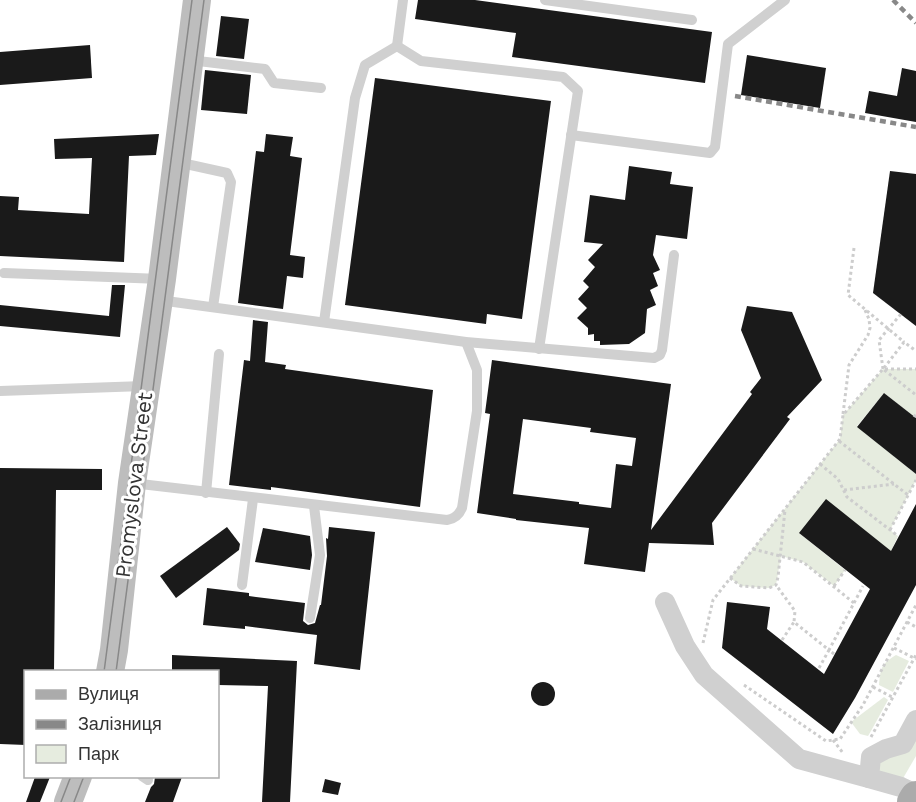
<svg xmlns="http://www.w3.org/2000/svg" width="916" height="802" font-family="'Work Sans',sans-serif">
<style>
.green{fill:#e6ecdf}
.building{fill:#1a1a1a;fill-rule:evenodd}
.lines{fill:none;stroke-linecap:round;stroke-linejoin:round}
.path{stroke:#cdcdcd;stroke-width:3;stroke-dasharray:3 3;stroke-linecap:butt}
.service{stroke:#d0d0d0;stroke-width:10}
.minor{stroke:#d0d0d0;stroke-width:20}
.secondary{stroke:#bdbdbd;stroke-width:28}
.primary{stroke:#ababab;stroke-width:32}
.tram{stroke:#888;stroke-width:1.5}
.rail{stroke:#888;stroke-width:4.5;stroke-dasharray:6 4.5;stroke-linecap:butt}
.labels{text-anchor:middle;stroke-width:6;stroke-linejoin:round;paint-order:stroke}
.street-label{font-size:21px;fill:#333;stroke:#fff}
</style>
<rect width="100%" height="100%" fill="#fff"/>
<g class="green">
<polygon points="883,369 916,369 916,414 914,417 884,393 857,426 916,474 916,480 890,530 898,536 891,551 799,533 845,570 834,586 803,562 781,556 776,585 769,588 741,586 730,578 840,439 843,415"/>
<path d="M896,655L909,661L893,692L879,685C881,668 880,665 896,655Z"/>
<polygon points="884,697 888,700 871,731 868,736 860,734 851,722"/>
<polygon points="916,733 916,756 902,780 878,773 874,760"/>
</g>
<g class="building">
<polygon points="418,0 475,0 712,32 705,83 512,57 516,33 415,19"/>
<polygon points="221,16 249,19 244,59 216,56"/>
<polygon points="90,45 92,78 0,85 0,52"/>
<polygon points="747,55 826,68 820,108 741,95"/>
<polygon points="902,68 916,71 916,122 865,113 869,91 897,96"/>
<polygon points="205,70 251,75 247,114 201,110"/>
<polygon points="375,78 551,101 522,319 487,314 486,324 345,305"/>
<polygon points="159,134 156,155 129,156 124,262 0,256 0,196 19,197 18,210 89,214 92,158 55,159 54,139"/>
<polygon points="266,134 293,137 290,156 302,158 290,255 305,257 303,278 287,276 283,309 238,303 256,151 264,152"/>
<polygon points="629,166 672,172 670,184 693,187 687,239 656,235 653,255 660,270 653,273 658,286 650,290 656,305 647,309 645,333 629,344 600,345 600,341 594,341 594,334 588,335 588,328 577,318 587,308 578,299 589,287 583,281 595,267 588,260 603,244 584,242 590,195 625,200"/>
<polygon points="890,171 916,174 916,326 873,293"/>
<polygon points="112,285 125,285 120,337 0,326 0,305 109,316"/>
<path d="M747,306L792,312L822,380L787,417L790,419L712,523L714,545L649,543L645,572L584,564L589,528L516,520V519L477,513L490,414L485,413L492,360L671,384L651,530L752,394L750,392L761,378L741,330ZM523,419L591,428L590,432L636,438L632,466L616,464L611,508L579,504V502L513,494Z"/>
<polygon points="253,320 268,322 265,362 286,365 285,369 433,390 420,507 271,487 271,490 229,485 244,360 250,361"/>
<polygon points="884,393 916,418 916,474 857,427"/>
<polygon points="0,468 102,469 102,490 56,490 54,672 26,672 26,745 0,744"/>
<polygon points="826,499 891,551 916,504 916,585 855,698 833,734 722,648 727,602 770,607 767,629 824,674 870,589 799,533"/>
<polygon points="227,527 240,544 239,550 176,598 160,576"/>
<polygon points="329,527 375,532 360,670 314,664 317,635 245,626 245,629 203,625 207,588 249,593 249,596 305,603 303,621 308,625 315,623 320,605 321,605 327,556 326,538 328,539"/>
<polygon points="263,528 310,536 312,555 310,570 255,562"/>
<polygon points="172,655 297,661 290,802 262,802 268,686 218,685 218,672 172,672"/>
<circle cx="543" cy="694" r="12"/>
<polygon points="35,777 50,777 40,802 26,802"/>
<polygon points="155,777 182,777 173,802 145,802 151,787 154,784"/>
<polygon points="325,779 341,783 338,795 322,792"/>
</g>
<g class="lines">
<g class="path">
<polyline points="854,248 848,295 904,342"/>
<polyline points="884,368 904,342 916,351"/>
<polyline points="883,369 879,340 901,314"/>
<polyline points="885,369 916,369"/>
<polyline points="843,414 849,365 868,335 870,328 869,319 865,310"/>
<polyline points="914,417 916,414"/>
<polyline points="839,441 908,495"/>
<polyline points="820,464 838,479 847,497 898,536"/>
<polyline points="844,490 894,484"/>
<polyline points="890,530 916,480"/>
<polyline points="753,549 803,562 854,603 829,650 794,622 795,611 776,585"/>
<polyline points="730,578 741,586 769,588 776,585 778,577 785,510"/>
<polyline points="834,586 845,570"/>
<polyline points="854,603 863,586"/>
<polyline points="907,622 916,627"/>
<polyline points="782,640 794,622"/>
<polyline points="703,643 713,600 840,439 843,415 883,369 916,395"/>
<polyline points="894,648 916,659"/>
<polyline points="819,668 829,650 834,654"/>
<polyline points="744,685 826,741 840,739 863,705 916,605"/>
<polyline points="873,687 892,697"/>
<polyline points="871,737 916,655"/>
<polyline points="833,740 843,753"/>
</g>
<g class="service">
<polyline points="545,0 692,20"/>
<polyline points="397,46 403,0"/>
<polyline points="190,60 265,69 274,83 321,88"/>
<polyline points="571,135 710,153 715,147 728,44 785,0"/>
<polyline points="177,162 227,173 231,182 213,307"/>
<polyline points="4,273 161,279"/>
<polyline points="159,300 466,342 654,358 660,355 662,350 674,255"/>
<polyline points="324,322 355,98 365,65 397,46 421,61 563,77 578,91 539,349"/>
<polyline points="0,391 144,386"/>
<path d="M132,483L447,520C454,519 459,515 462,508L477,411V370L466,342"/>
<polyline points="206,493 219,354"/>
<polyline points="242,585 253,499"/>
<polyline points="310,618 320,555 314,506"/>
<polyline points="142,776 148,780"/>
</g>
<g class="minor">
<polyline points="665,602 685,646 704,675 799,759 869,778"/>
<polyline points="916,720 903,744 886,749 871,757 869,778 901,787 916,794"/>
</g>
<g class="secondary">
<polyline points="110,672 114,650 132,483 162,279 197,0"/>
<polyline points="68,802 78,776"/>
</g>
<polyline class="primary" points="913,802 916,797"/>
<g class="tram">
<polyline points="104,672 192,0"/>
<polyline points="116,672 204,0"/>
<polyline points="61,802 71,776"/>
<polyline points="74,802 84,776"/>
</g>
<g class="rail">
<polyline points="893,0 916,23"/>
<polyline points="735,96 916,127"/>
</g>
</g>
<g class="labels">
<g class="street-label">
<text transform="translate(134 485) rotate(-83)" y="7">Promyslova Street</text>
</g>
</g>
<rect x="24" y="670" width="195" height="108" fill="#ffffff" stroke="#adadad" stroke-width="1.5"/>
<rect x="36" y="690" width="30" height="9" fill="#ababab" stroke="#adadad" stroke-width="1.5"/>
<text x="78" y="700" font-size="18" fill="#333333">Вулиця</text>
<rect x="36" y="720" width="30" height="9" fill="#888888" stroke="#adadad" stroke-width="1.5"/>
<text x="78" y="730" font-size="18" fill="#333333">Залізниця</text>
<rect x="36" y="745" width="30" height="18" fill="#e6ecdf" stroke="#adadad" stroke-width="1.5"/>
<text x="78" y="760" font-size="18" fill="#333333">Парк</text>
</svg>
